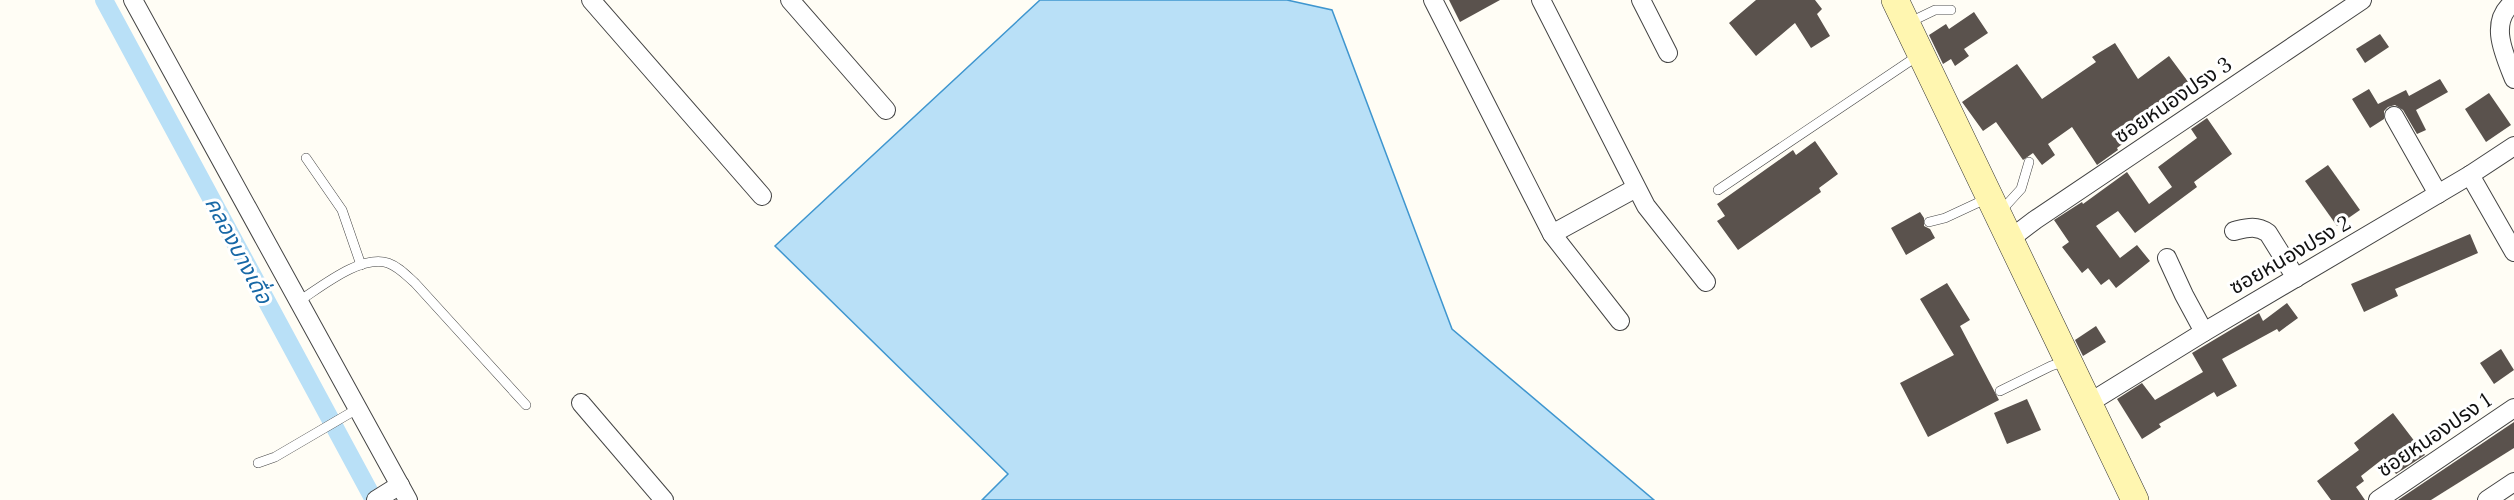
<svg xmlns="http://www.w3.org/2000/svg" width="2514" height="500" font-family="Lora,'Noto Sans Thai',serif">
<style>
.water{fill:#b9e0f7;stroke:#3f96cf;stroke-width:1.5}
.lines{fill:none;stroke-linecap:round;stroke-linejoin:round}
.canal{stroke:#b9e0f7;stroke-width:18}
.building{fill:#5a524d}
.lane-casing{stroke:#444;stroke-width:10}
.street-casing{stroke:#444;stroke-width:20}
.secondary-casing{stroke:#333;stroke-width:28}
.lane{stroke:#fff;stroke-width:9}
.street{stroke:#fff;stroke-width:18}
.secondary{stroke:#fff6b0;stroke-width:27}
.labels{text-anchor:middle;stroke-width:6;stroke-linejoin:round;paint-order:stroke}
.street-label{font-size:21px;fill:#111;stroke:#fff}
.water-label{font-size:22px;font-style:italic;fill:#1768a6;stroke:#fff}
</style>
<rect width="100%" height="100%" fill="#fffdf5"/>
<polygon class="water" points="1040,0 1287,0 1332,10 1452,329 1654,500 982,500 1008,474 775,246"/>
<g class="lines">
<polyline class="canal" points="104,0 374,500"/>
</g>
<g class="building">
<polygon points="1449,0 1500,0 1460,22"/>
<polygon points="1756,0 1815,0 1822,9 1817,14 1830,36 1811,48 1795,23 1756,56 1729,23"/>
<polygon points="1974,12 1988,33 1964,49 1969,56 1955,66 1951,59 1943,64 1929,35 1946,24 1949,29"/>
<polygon points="2380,34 2389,47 2365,63 2356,49"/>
<polygon points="2115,43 2138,79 2169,56 2192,87 2167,105 2164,100 2130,124 2137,133 2117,148 2118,150 2097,165 2072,127 2048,144 2055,155 2042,165 2033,153 2023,160 1996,122 1983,131 1962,102 2017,64 2042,99 2096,62 2092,57"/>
<polygon points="2440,79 2448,92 2416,110 2426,130 2417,134 2403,110 2395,105 2388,107 2384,111 2384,119 2370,128 2352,99 2369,89 2378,104 2406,90 2409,96"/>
<polygon points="2489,93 2511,125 2486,142 2465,109"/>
<polygon points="2207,118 2232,154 2194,182 2197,187 2135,233 2118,211 2096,226 2120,258 2137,245 2150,261 2116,288 2109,279 2101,285 2088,268 2082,273 2062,247 2069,242 2054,220 2082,202 2083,204 2127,172 2149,204 2172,187 2158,167 2197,138 2191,129"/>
<polygon points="1815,141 1838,174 1819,188 1821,192 1738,250 1717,221 1725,216 1717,204 1793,150 1796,155"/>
<polygon points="2328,165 2360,210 2337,226 2305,181"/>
<polygon points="1920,212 1924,218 1924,226 1930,229 1935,238 1906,255 1891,228"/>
<polygon points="2470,234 2478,253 2395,289 2398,296 2364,312 2351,284"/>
<polygon points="1947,283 1970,320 1960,326 1999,400 1928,437 1900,383 1954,355 1920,299"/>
<polygon points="2287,303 2298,318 2279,332 2277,329 2222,359 2237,386 2217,397 2214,392 2159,424 2161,427 2142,439 2117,399 2142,383 2155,400 2203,372 2192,353 2259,313 2263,321"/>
<polygon points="2096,326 2106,342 2083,356 2075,340"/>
<polygon points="2501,349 2514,370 2494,384 2480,363"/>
<polygon points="2027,399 2041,430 2007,444 1994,413"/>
<polygon points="2393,413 2425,455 2396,474 2384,458 2361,476 2364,481 2356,487 2365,500 2331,500 2317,481 2359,450 2354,443"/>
<polygon points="2514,422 2514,448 2431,500 2398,500"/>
</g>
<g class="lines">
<defs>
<g id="lane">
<polyline points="1908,23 1935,10 1951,10"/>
<polyline points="306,158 342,210 361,265"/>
<polyline points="1718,190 1919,55"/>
<polyline points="2000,212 2021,189 2029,162"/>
<polyline points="1929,222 1945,218 1988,198"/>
<path d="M299,301C321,287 361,254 388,263C399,267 406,275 415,283L526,405"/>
<polyline points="2000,391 2051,366 2066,361"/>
<polyline points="258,463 275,457 357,409"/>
</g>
<g id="street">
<polyline points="133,0 408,500"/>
<polyline points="591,0 762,196"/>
<polyline points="790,0 886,110"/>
<polyline points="1433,0 1552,234 1620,321"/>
<polyline points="1541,0 1646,206 1706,282"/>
<polyline points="1641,0 1668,53"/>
<path d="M2514,2C2488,21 2504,54 2514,79"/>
<polyline points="2394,116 2438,194"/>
<polyline points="2470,175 2514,252"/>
<path d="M2234,231C2247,228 2256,225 2268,233L2296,278"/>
<polyline points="1552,234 1636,188"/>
<polyline points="2010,239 2035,220 2362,0"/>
<polyline points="2167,258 2184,295 2204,332"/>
<polyline points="581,403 664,500"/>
<polyline points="2089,403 2204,332 2470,175 2514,146"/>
<polyline points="376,500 400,485"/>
<polyline points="2378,500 2514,408"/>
<polyline points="2487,500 2514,482"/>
</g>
<polyline id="secondary" points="1895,0 2135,500"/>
</defs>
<use href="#lane" class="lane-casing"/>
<use href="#street" class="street-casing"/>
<use href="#secondary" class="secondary-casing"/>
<use href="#lane" class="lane"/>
<use href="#street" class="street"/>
<use href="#secondary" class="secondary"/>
</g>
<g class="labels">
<g class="street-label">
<text transform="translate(2173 100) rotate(-34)" y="7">ซอยหนองปรง 3</text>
<text transform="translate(2290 255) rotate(-30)" y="7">ซอยหนองปรง 2</text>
<text transform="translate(2434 435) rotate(-34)" y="7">ซอยหนองปรง 1</text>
</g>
<g class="water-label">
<text transform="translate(239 250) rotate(62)" y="8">คลองบางเดื่อ</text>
</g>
</g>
</svg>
